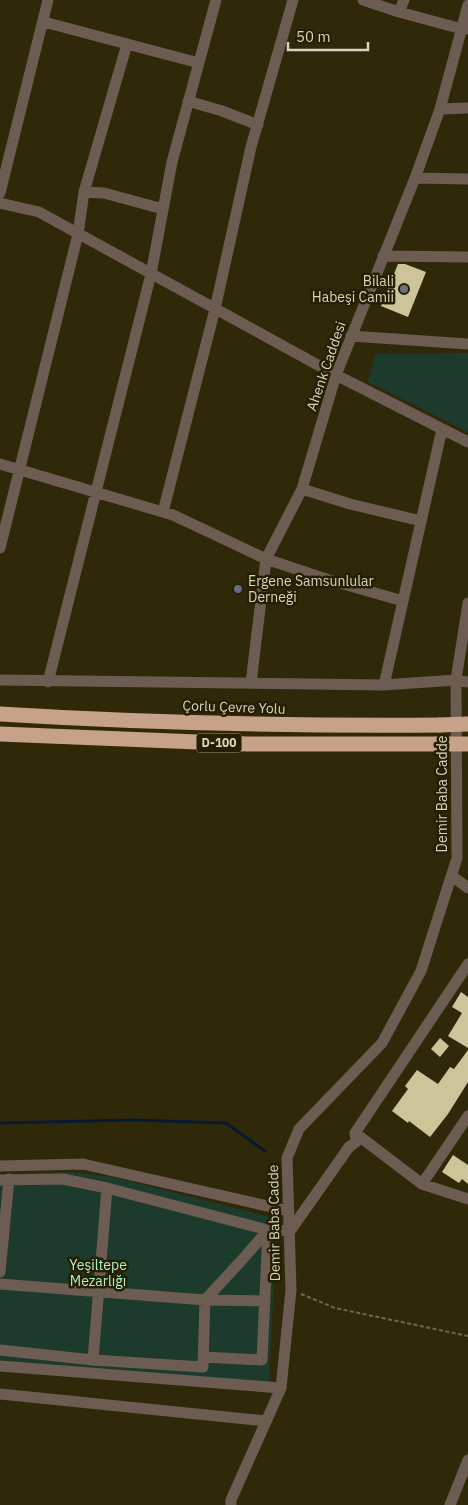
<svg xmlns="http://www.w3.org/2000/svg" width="468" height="1505" font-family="'IBM Plex Sans',sans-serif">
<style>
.green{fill:#1d3b2d}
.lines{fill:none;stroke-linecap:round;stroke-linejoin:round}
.stream{stroke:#071a34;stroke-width:3}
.building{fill:#cdc49a}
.path{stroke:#6e694e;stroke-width:2;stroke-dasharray:4 2.5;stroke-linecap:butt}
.minor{stroke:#6c5c52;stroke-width:11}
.highway{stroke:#c8a189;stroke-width:15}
.highway-bridge{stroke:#c8a189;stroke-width:15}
.worship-dot{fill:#6b7280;stroke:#261f01;stroke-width:2}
.service-dot{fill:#5c6f8a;stroke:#261f01;stroke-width:2}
.labels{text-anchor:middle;stroke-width:5;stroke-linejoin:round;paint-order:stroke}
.shield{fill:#261f01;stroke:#a39e89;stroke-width:1}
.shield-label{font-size:12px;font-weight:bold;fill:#d8d4c3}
.poi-label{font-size:14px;fill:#d8d4c3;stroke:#261f01;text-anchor:end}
.street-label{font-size:14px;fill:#d8d4c3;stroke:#261f01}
.park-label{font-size:14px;fill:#aaf2ce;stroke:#261f01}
</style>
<rect width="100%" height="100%" fill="#302909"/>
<path class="green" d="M468,353V432L368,382L375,354Z
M72,1172L113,1177L277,1219L269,1381L176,1377L0,1360V1174Z"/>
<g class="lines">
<path class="stream" d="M0,1123L133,1120L226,1123L265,1151"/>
</g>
<path class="building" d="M398,264H405L426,272L408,317L381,306Z
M461,992L468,997V1048L448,1036L462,1013L452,1007Z
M440,1038L449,1046L440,1057L431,1049Z
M468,1050V1082L448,1114L430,1137L409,1121L408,1123L392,1111L408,1089L405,1086L417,1070L438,1084L450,1067L454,1069Z
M453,1155L468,1165V1184L462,1179L459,1183L442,1172Z"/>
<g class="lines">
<path class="path" d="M301,1294L335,1308L468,1336"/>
<path class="minor" d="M363,0L399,12L462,29H468
M399,12L404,0
M44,22L199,63
M188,101L222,111L258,125
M440,109L468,108
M415,178L468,179
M84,192L104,193L163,209
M0,193L48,0
M0,203L39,212L336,375L468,442
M383,256L468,257
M351,336L468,344
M0,464L173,515L266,559L326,579L403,601
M302,489L350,504L421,521
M163,512L215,309L251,147L293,0
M0,548L78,234L84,192L127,44
M0,680L384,685L456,680L468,682
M48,682L151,274L172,162L216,0
M251,683L266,559L302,489L336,375L415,178L440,109L468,5
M384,685L442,429
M452,876L468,888
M355,1133L422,1184L468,1199
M0,1166L83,1164L289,1211
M0,1180L63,1179L107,1188L268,1230L290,1231L349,1147L356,1142L355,1133L468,964
M422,1184L468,1116
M0,1272L9,1179
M0,1284L205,1300L265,1301
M0,1350L93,1360L203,1367L205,1300L241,1261L268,1230
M203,1357L262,1360L268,1230
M93,1360L107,1188
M0,1366L281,1388
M0,1394L266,1421
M231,1505V1500L281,1388L291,1290L287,1158L299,1129L382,1043L421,971L457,858L456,680L468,603
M450,1505L468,1460"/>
<path class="highway" d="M0,714C146,723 293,726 439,725
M0,734L247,744H439"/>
<path class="highway-bridge" d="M439,725L468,724
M439,744H468"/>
</g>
<circle class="worship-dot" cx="404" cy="289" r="5"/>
<circle class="service-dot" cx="238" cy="589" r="5"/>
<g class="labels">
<rect class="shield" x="196.5" y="733.5" width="45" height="19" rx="4"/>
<g class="shield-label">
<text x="219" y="747">D-100</text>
</g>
<g class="poi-label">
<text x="394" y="286">Bilali<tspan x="394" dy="16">Habeşi Camii</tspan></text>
<text x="248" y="586" text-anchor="start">Ergene Samsunlular<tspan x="248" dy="16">Derneği</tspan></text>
</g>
<g class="street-label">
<text transform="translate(326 366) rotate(-71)" y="5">Ahenk Caddesi</text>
<text transform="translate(234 707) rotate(2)" y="5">Çorlu Çevre Yolu</text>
<text transform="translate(442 794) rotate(-90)" y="5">Demir Baba Cadde</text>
<text transform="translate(274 1223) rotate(-91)" y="5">Demir Baba Cadde</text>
</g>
<g class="park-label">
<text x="98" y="1270">Yeşiltepe<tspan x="98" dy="16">Mezarlığı</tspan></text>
</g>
</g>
<path d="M288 42v8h80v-8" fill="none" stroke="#d8d4c3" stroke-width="2.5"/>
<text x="296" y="42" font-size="15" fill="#d8d4c3" stroke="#261f01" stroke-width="4" paint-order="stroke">50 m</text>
</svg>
